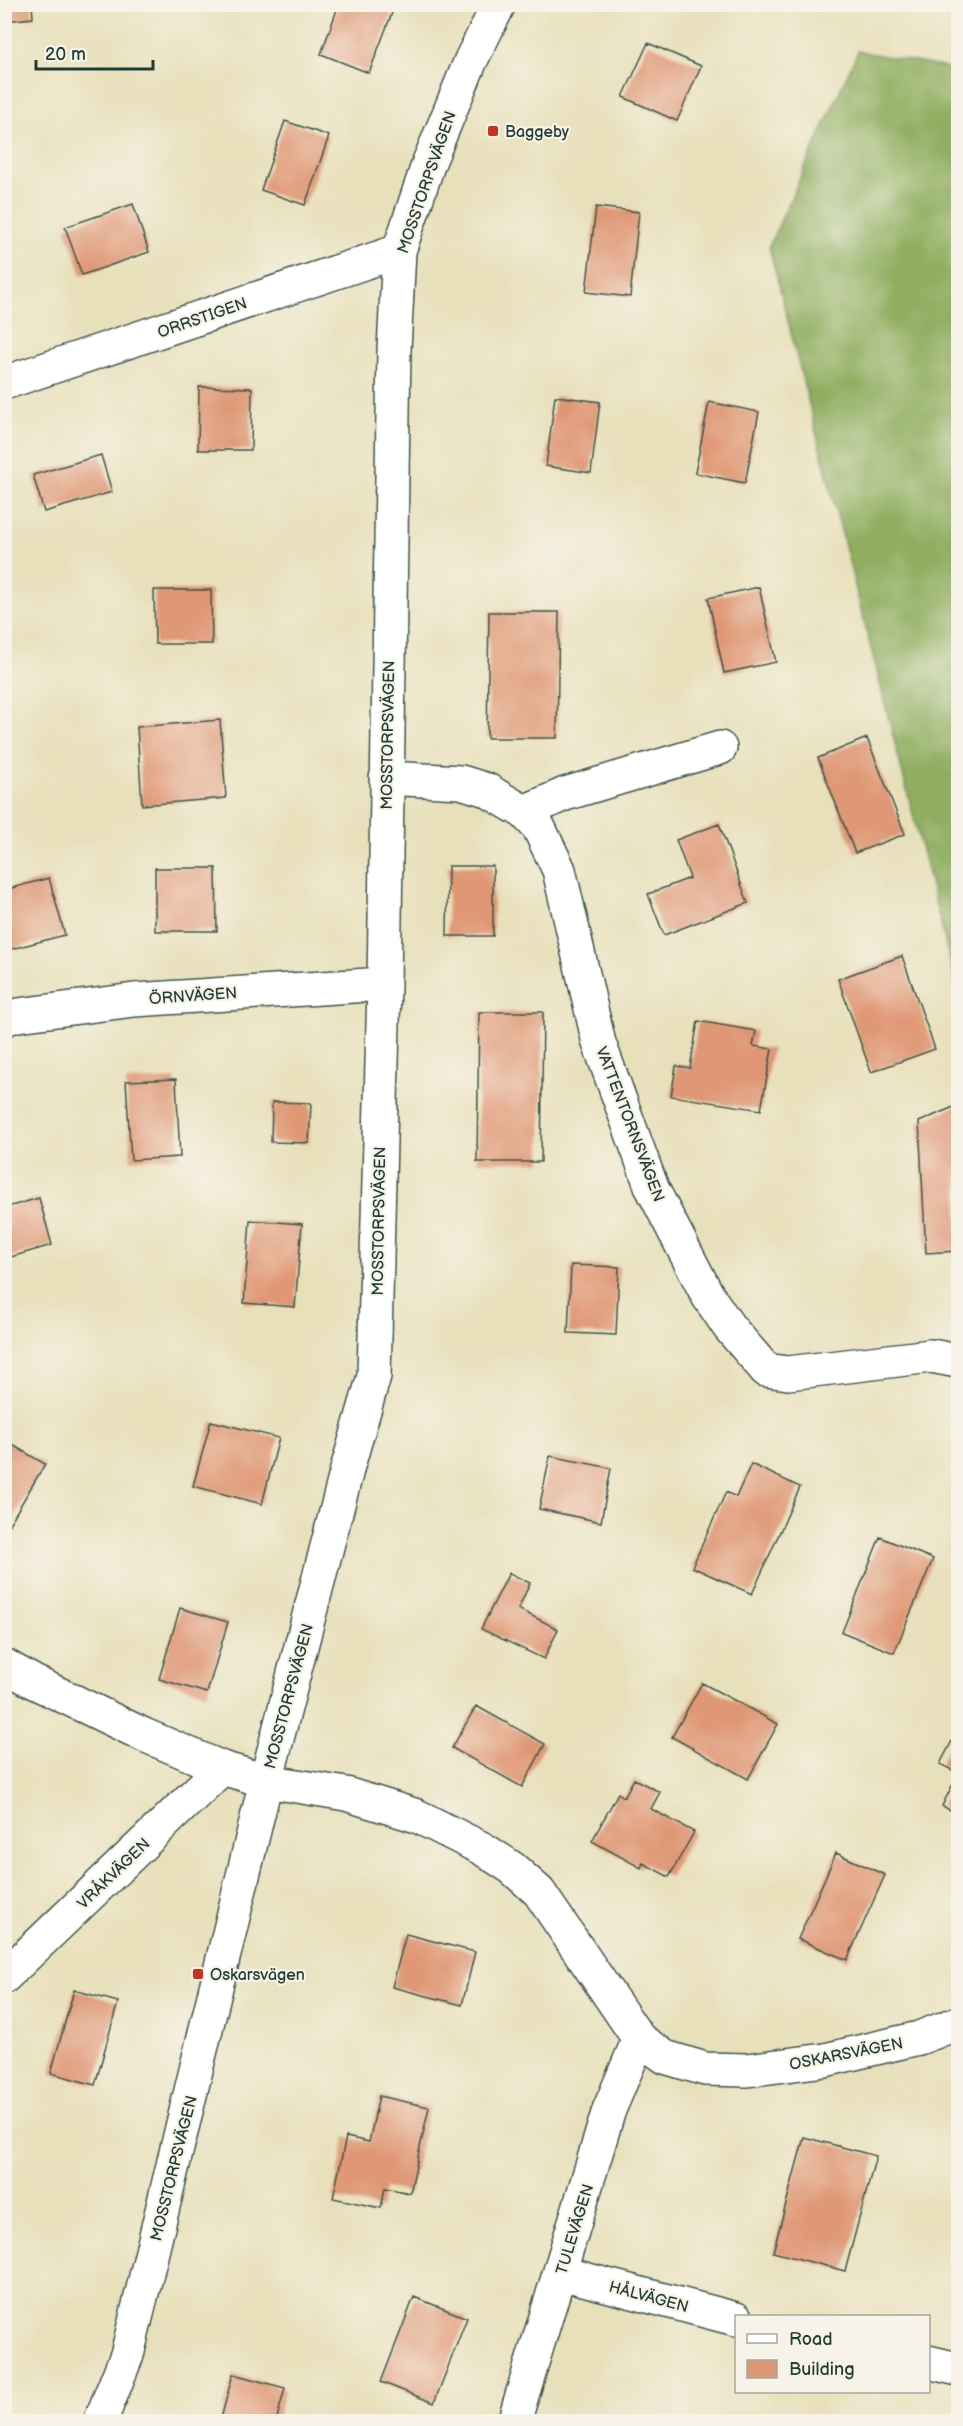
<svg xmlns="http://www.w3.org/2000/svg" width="963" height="2426" font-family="'Balsamiq Sans',sans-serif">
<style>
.forest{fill:#90ae61;stroke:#58764a;stroke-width:1.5}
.building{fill:#df9775}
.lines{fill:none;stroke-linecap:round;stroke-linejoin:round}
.street-casing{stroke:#3d5548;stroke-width:36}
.street{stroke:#fff;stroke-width:33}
.poi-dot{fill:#c8321e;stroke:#f7f3e8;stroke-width:2}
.labels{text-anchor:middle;stroke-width:4.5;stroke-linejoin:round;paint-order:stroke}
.poi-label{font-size:16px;fill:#1f3d34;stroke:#f7f3e8;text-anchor:start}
.street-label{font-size:16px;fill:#1f3d34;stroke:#f7f3e8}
</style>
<rect width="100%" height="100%" fill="#f7f3e8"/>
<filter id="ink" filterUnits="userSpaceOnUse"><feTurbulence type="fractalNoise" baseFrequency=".0167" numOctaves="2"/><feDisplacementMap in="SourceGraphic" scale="12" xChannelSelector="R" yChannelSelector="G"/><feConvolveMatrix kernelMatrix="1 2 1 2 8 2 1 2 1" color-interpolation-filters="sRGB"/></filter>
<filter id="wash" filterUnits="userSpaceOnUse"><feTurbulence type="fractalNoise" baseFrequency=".008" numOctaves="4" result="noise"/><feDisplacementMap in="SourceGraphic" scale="24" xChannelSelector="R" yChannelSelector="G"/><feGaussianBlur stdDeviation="1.35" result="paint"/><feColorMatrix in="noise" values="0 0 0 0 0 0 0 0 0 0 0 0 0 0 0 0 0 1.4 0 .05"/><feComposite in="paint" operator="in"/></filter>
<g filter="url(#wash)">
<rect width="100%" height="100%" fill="#e8e0bb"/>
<path class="forest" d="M858,51L958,70V992L769,246Z"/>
<g id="blocks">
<path class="building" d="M4,4H32L33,18L4,21Z
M339,4L395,5L369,73L321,54Z
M648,43L701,66L677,121L623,97Z
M285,121L329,136L305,205L261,190Z
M133,204L149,252L82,275L65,227Z
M596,207L639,212L630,297L586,292Z
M199,387L252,388L251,450H198Z
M555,396L600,402L591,473L546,466Z
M709,402L759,412L745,483L695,473Z
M101,455L112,492L44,512L33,475Z
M759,587L776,662L724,673L708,598Z
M154,590H211L212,644H155Z
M489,612H559L557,738H487Z
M220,720L226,798L142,805L137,727Z
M867,738L905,834L855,853L818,758Z
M719,824L748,903L664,935L648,894L690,878L676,840Z
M448,866H493V936H447Z
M155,868H216L217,931H155Z
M49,878L65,935L4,951V890Z
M902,956L935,1049L871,1072L838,979Z
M479,1012H543L541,1162H477Z
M698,1021L756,1031L753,1046L772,1049L761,1110L671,1096L676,1066L690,1068Z
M176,1079L180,1157L131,1160L126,1081Z
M272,1102L311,1103L309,1143L271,1142Z
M958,1105V1251L926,1253L919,1122Z
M39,1198L52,1245L4,1259V1208Z
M250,1220L302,1224L295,1307L244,1303Z
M571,1265L619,1267L616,1335L568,1333Z
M211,1421L279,1438L262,1504L193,1486Z
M4,1440L45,1464L4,1533Z
M550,1456L611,1468L601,1522L539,1509Z
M751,1464L800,1487L752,1594L692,1567L726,1492L736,1497Z
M880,1537L933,1559L894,1653L842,1632Z
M509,1573L530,1583L518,1609L558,1629L544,1659L481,1629Z
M180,1608L228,1622L207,1693L159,1679Z
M702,1683L778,1724L748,1779L672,1737Z
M476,1706L545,1744L522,1787L452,1748Z
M952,1741L958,1744V1773L940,1764Z
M958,1774V1814L942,1806Z
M634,1779L660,1792L651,1809L694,1832L669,1877L643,1863L641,1868L592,1841L618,1793L624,1797Z
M836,1853L885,1875L847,1960L798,1939Z
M406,1934L475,1952L462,2005L392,1987Z
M74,1990L118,2002L95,2085L51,2073Z
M379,2096L429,2107L410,2193L385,2188L381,2208L333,2198L346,2137L369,2142Z
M804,2137L876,2156L845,2271L773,2252Z
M414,2297L467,2318L434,2403L381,2382Z
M233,2374L285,2388L276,2422H220Z"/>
</g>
</g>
<g filter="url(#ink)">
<use href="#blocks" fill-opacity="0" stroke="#3d5548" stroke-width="1.5"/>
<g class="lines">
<defs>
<path id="street" d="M4,383L399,251
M386,778L461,782L487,790L524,812L539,828L559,870L599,1043L652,1188L708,1296L729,1327L766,1370L788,1373L931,1356L958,1361
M524,812L565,794L720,748
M4,1019L18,1015L134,1000L384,984
M4,1665L34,1682L144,1735L222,1768L266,1781L346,1794L417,1816L483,1849L512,1868L539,1892L639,2039L665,2057L705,2069L747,2070L825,2060L919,2038L958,2023
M4,1977L222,1768
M561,2273L736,2319
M928,2362L958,2369
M100,2422L127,2355L266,1781L348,1466L374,1376L384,984L394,350L399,251L429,162L471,60L499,4
M514,2422L609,2110L639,2039"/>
</defs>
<use href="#street" class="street-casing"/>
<use href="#street" class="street"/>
</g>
</g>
<g class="poi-dot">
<rect x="487" y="125" width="12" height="12" rx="3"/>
<rect x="192" y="1968" width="12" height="12" rx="3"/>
</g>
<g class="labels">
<g class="poi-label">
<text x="505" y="137">Baggeby</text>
<text x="210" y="1980">Oskarsvägen</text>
</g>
<g class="street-label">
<text transform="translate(426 182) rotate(-71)" y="6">MOSSTORPSVÄGEN</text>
<text transform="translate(202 317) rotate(-19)" y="6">ORRSTIGEN</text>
<text transform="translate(387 735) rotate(-89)" y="6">MOSSTORPSVÄGEN</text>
<text transform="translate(193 995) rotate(-4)" y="6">ÖRNVÄGEN</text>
<text transform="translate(631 1124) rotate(69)" y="6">VATTENTORNSVÄGEN</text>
<text transform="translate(378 1221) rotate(-89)" y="6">MOSSTORPSVÄGEN</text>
<text transform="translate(288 1696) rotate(-75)" y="6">MOSSTORPSVÄGEN</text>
<text transform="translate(113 1873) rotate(-44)" y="6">VRÅKVÄGEN</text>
<text transform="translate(846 2053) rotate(-11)" y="6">OSKARSVÄGEN</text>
<text transform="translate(173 2168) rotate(-76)" y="6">MOSSTORPSVÄGEN</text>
<text transform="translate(574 2229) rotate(-73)" y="6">TULEVÄGEN</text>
<text transform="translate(649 2296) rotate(15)" y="6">HÅLVÄGEN</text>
</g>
</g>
<rect width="963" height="2426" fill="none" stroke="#f7f3e8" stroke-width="24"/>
<rect x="735" y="2315" width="195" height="78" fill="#f7f3e8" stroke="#a1aaa0" stroke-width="1.5"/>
<rect x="747" y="2334" width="30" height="9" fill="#ffffff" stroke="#a1aaa0" stroke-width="1.5"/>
<text x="789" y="2345" font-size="18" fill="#1f3d34">Road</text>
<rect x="747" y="2360" width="30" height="18" fill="#df9775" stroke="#a1aaa0" stroke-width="1.5"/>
<text x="789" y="2375" font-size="18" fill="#1f3d34">Building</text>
<path d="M36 60v9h117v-9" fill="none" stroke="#1f3d34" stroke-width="3"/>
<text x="45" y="60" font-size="18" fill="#1f3d34" stroke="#f7f3e8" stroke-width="4.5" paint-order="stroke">20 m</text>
</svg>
